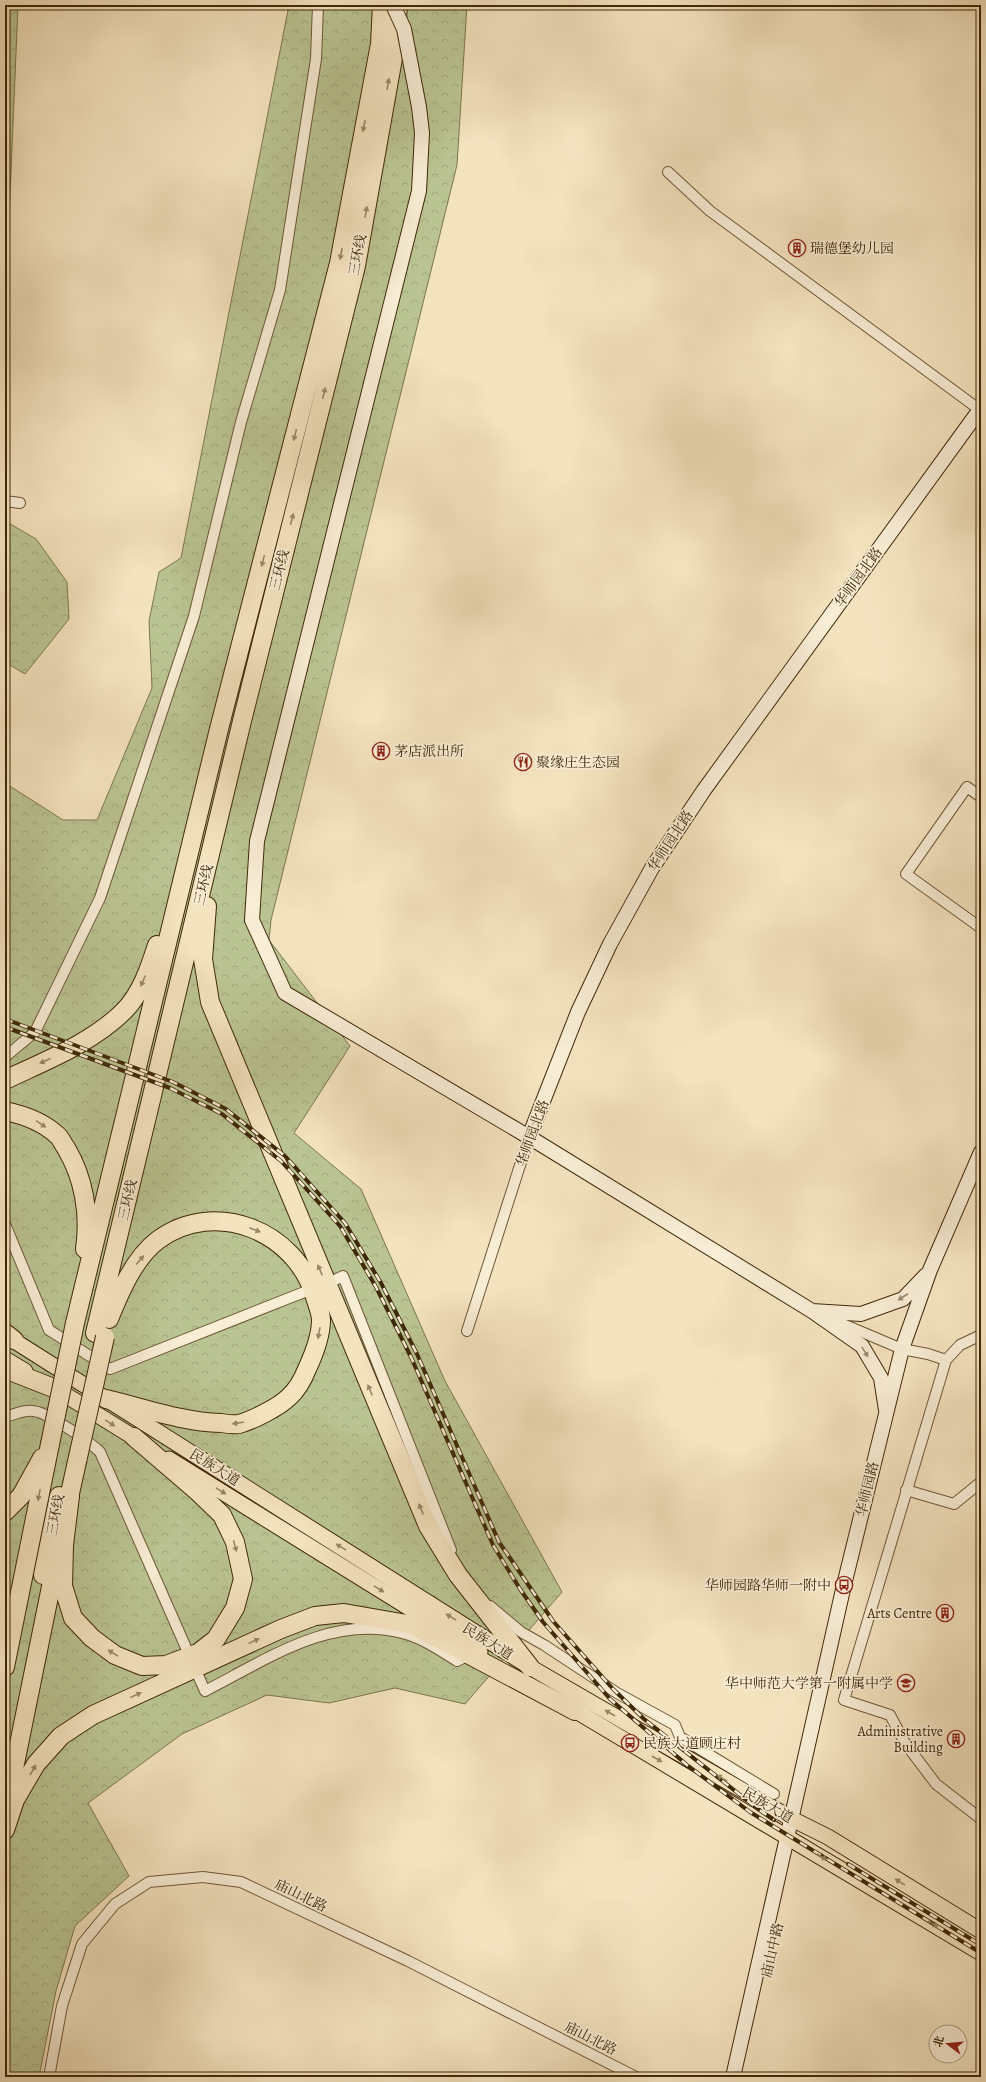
<svg xmlns="http://www.w3.org/2000/svg" width="986" height="2082" font-family="Alegreya,'Noto Serif SC',serif">
<style>
.forest{fill:url(#forest-crowns);stroke:#7d764c}
.lines{fill:none;stroke-linecap:round;stroke-linejoin:round}
.street-casing{stroke:#6d5735;stroke-width:12}
.secondary-casing{stroke:#402807;stroke-width:16}
.primary-casing{stroke:#402807;stroke-width:17}
.highway-casing{stroke:#402807;stroke-width:20}
.street{stroke:#f8edd5;stroke-width:10}
.secondary{stroke:#f8edd5;stroke-width:14}
.primary{stroke:#f4e3bf;stroke-width:15}
.highway{stroke:#f4e3bf;stroke-width:18}
.rail-casing{stroke:#402807;stroke-width:4}
.rail{stroke:#f8edd5;stroke-width:2.5;stroke-dasharray:8;stroke-linecap:butt}
.secondary-bridge-casing{stroke:#402807;stroke-width:16;stroke-linecap:butt}
.highway-bridge-casing{stroke:#402807;stroke-width:20;stroke-linecap:butt}
.secondary-bridge{stroke:#f8edd5;stroke-width:14}
.highway-bridge{stroke:#f4e3bf;stroke-width:18}
.oneway{fill:#9a8663}
.oneway2{fill:#9c8a6e}
.labels{text-anchor:middle;stroke-width:3.5;stroke-linejoin:round;paint-order:stroke}
.poi-label{font-size:14px;fill:#402807;stroke:#f8edd5;text-anchor:start}
.street-label{font-size:14px;fill:#402807;stroke:#f8edd5}
</style>
<defs>
<pattern id="forest-crowns" width="20" height="18" patternUnits="userSpaceOnUse"><rect width="20" height="18" fill="#bac492"/><path d="M2 6a3 3 0 1 1 6 0M12 15a3 3 0 1 1 6 0" fill="none" stroke="#a1a87c"/></pattern>
</defs>
<rect width="100%" height="100%" fill="#f4e3bf"/>
<filter id="stains"><feTurbulence type="fractalNoise" baseFrequency=".005" numOctaves="4"/><feColorMatrix values="0 0 0 0 .2 0 0 0 0 .09 0 0 0 0 .02 0 0 0 .5 -.17"/></filter>
<radialGradient id="worn" r=".72"><stop offset=".6" stop-color="#630" stop-opacity="0"/><stop offset="1" stop-color="#630" stop-opacity=".3"/></radialGradient>
<path class="forest" d="M5,5H18L5,315Z
M289,5H467L457,165L271,920L269,940L350,1046L294,1133L361,1189L445,1381L562,1592L465,1704L395,1688L329,1703L267,1695L182,1734L88,1803L129,1876L75,1926L56,1991L39,2077H5V783L63,820H97L152,688L149,621L159,572L181,558Z
M5,521L36,539L67,582L69,619L25,674L5,662Z"/>
<g class="lines">
<defs>
<path id="street" d="M668,172L710,211L980,410
M5,501L20,503
M981,797L967,787L906,874L981,928
M5,1057L35,1032L100,898L194,616L241,422L280,290L316,59L318,5
M5,1224L49,1330L110,1369L307,1291
M333,1281L343,1276L451,1550
M831,1319L902,1349L928,1354L946,1360
M467,1331L529,1137
M981,1335L960,1345L946,1360L844,1700L890,1715L905,1743L936,1784L981,1819
M5,1417C15,1414 28,1408 38,1412C52,1416 90,1442 100,1452L187,1650
M906,1490L954,1504L981,1482
M490,1606L521,1632L544,1645L617,1693L675,1725L680,1737L774,1794
M197,1673L205,1691C266,1660 331,1614 402,1633C422,1638 440,1650 457,1661L469,1655
M49,2077L62,2006L82,1944L115,1904L149,1882L203,1877L241,1882L408,1961L636,2077"/>
<path id="secondary" d="M419,107L422,133L419,191L257,841L252,920L285,993L529,1137L812,1311L862,1346L881,1378L886,1410
M529,1137L578,1012L610,944L652,868L704,790L981,408
M812,1311L861,1314L903,1299L926,1275
M733,2077L844,1585L902,1349L930,1270L981,1152"/>
<path id="primary" d="M5,1335L530,1667L792,1819L828,1837L981,1931
M5,1359L25,1371
M51,1386L143,1443
M169,1459L480,1652
M566,1705L981,1953"/>
<path id="highway" d="M207,906L203,959L210,1002L428,1526L458,1575L530,1667
M5,1080C45,1061 92,1043 124,1011C141,994 150,967 157,945
M5,1111C24,1115 42,1121 57,1135C61,1138 63,1144 66,1148C84,1178 90,1214 85,1249
M75,1323L219,729L339,263L380,44L382,5
M5,1333L14,1340
M95,1333L242,721L356,266L395,47L398,5
M5,1369L56,1389
M106,1399C144,1408 182,1422 221,1423C227,1424 233,1425 239,1424C253,1420 279,1407 289,1397C298,1389 303,1379 307,1369C314,1354 321,1337 321,1320C321,1313 317,1304 315,1297C296,1231 215,1198 158,1240C134,1258 120,1292 109,1319
M70,1496L64,1545L63,1586L73,1618L92,1638L115,1655L142,1666L166,1665L198,1653L216,1639L235,1608L243,1579L235,1542L222,1515L198,1492L134,1437
M67,1507L78,1457
M5,1512L21,1496L42,1458
M43,1575L59,1496
M5,1667L50,1444
M7,1803L56,1562
M5,1830L15,1800L36,1764L61,1736L93,1715L281,1629L315,1616L344,1613L413,1625L575,1711"/>
</defs>
<use href="#street" class="street-casing"/>
<use href="#secondary" class="secondary-casing"/>
<use href="#primary" class="primary-casing"/>
<use href="#highway" class="highway-casing"/>
<use href="#street" class="street"/>
<use href="#secondary" class="secondary"/>
<use href="#primary" class="primary"/>
<use href="#highway" class="highway"/>
<defs>
<path id="rail" d="M5,1019L173,1082L226,1109L285,1156L345,1223L381,1283L417,1354L499,1542L553,1621L613,1689L644,1719L758,1809L774,1820
M5,1027L170,1088L222,1114L281,1161L340,1226L376,1287L411,1357L493,1545L520,1589L543,1622L610,1699L687,1765L750,1812L981,1953
M848,1864L981,1945"/>
</defs>
<use href="#rail" class="rail-casing"/>
<use href="#rail" class="rail"/>
<defs>
<path id="secondary-bridge" d="M393,5L404,29L419,107"/>
<path id="highway-bridge" d="M50,1444L75,1323
M78,1457L105,1337"/>
</defs>
<use href="#secondary-bridge" class="secondary-bridge-casing"/>
<use href="#highway-bridge" class="highway-bridge-casing"/>
<use href="#secondary-bridge" class="secondary-bridge"/>
<use href="#highway-bridge" class="highway-bridge"/>
</g>
<defs><path id="oneway-solid" d="M-6-.8H1V-3.2L6.5 0L1 3.2V.8H-6Z"/></defs>
<g class="oneway">
<use href="#oneway-solid" transform="translate(388 84) rotate(-80)"/>
<use href="#oneway-solid" transform="translate(364 126) rotate(101)"/>
<use href="#oneway-solid" transform="translate(366 212) rotate(-80)"/>
<use href="#oneway-solid" transform="translate(341 254) rotate(101)"/>
<use href="#oneway-solid" transform="translate(324 393) rotate(-76)"/>
<use href="#oneway-solid" transform="translate(295 435) rotate(104)"/>
<use href="#oneway-solid" transform="translate(292 519) rotate(-76)"/>
<use href="#oneway-solid" transform="translate(263 561) rotate(104)"/>
<use href="#oneway-solid" transform="translate(143 981) rotate(114)"/>
<use href="#oneway-solid" transform="translate(45 1061) rotate(155)"/>
<use href="#oneway-solid" transform="translate(41 1124) rotate(34)"/>
<use href="#oneway-solid" transform="translate(270 1150) rotate(-113)"/>
<use href="#oneway-solid" transform="translate(255 1230) rotate(21)"/>
<use href="#oneway-solid" transform="translate(140 1260) rotate(-50)"/>
<use href="#oneway-solid" transform="translate(320 1270) rotate(-113)"/>
<use href="#oneway-solid" transform="translate(319 1333) rotate(100)"/>
<use href="#oneway-solid" transform="translate(370 1390) rotate(-113)"/>
<use href="#oneway-solid" transform="translate(110 1423) rotate(32)"/>
<use href="#oneway-solid" transform="translate(238 1423) rotate(171)"/>
<use href="#oneway-solid" transform="translate(221 1491) rotate(32)"/>
<use href="#oneway-solid" transform="translate(39 1495) rotate(101)"/>
<use href="#oneway-solid" transform="translate(421 1509) rotate(-113)"/>
<use href="#oneway-solid" transform="translate(235 1546) rotate(75)"/>
<use href="#oneway-solid" transform="translate(341 1547) rotate(-148)"/>
<use href="#oneway-solid" transform="translate(379 1589) rotate(32)"/>
<use href="#oneway-solid" transform="translate(451 1617) rotate(-148)"/>
<use href="#oneway-solid" transform="translate(254 1641) rotate(-24)"/>
<use href="#oneway-solid" transform="translate(113 1653) rotate(-148)"/>
<use href="#oneway-solid" transform="translate(136 1695) rotate(-24)"/>
<use href="#oneway-solid" transform="translate(610 1713) rotate(-150)"/>
<use href="#oneway-solid" transform="translate(657 1759) rotate(30)"/>
<use href="#oneway-solid" transform="translate(33 1770) rotate(-60)"/>
<use href="#oneway-solid" transform="translate(722 1778) rotate(-150)"/>
<use href="#oneway-solid" transform="translate(822 1857) rotate(31)"/>
<use href="#oneway-solid" transform="translate(900 1882) rotate(-148)"/>
<use href="#oneway-solid" transform="translate(933 1924) rotate(31)"/>
</g>
<g class="oneway2">
<use href="#oneway-solid" transform="translate(903 1297) rotate(147)"/>
<use href="#oneway-solid" transform="translate(865 1352) rotate(58)"/>
</g>
<defs>
<symbol id="building-ring" viewBox="-11 -11 22 22"><circle r="9.5" fill="#f8edd5" stroke="#8f2418" stroke-width="1.5"/><path d="M-4-6H4V6H1V3H-1V6H-4ZM-2.5-4.3h1.7v1.8h-1.7ZM.8-4.3h1.7v1.8H.8ZM-2.5-1h1.7V.8h-1.7ZM.8-1h1.7V.8H.8Z" fill="#8f2418"/></symbol>
<symbol id="restaurant-ring" viewBox="-11 -11 22 22"><circle r="9.5" fill="#f8edd5" stroke="#8f2418" stroke-width="1.5"/><path d="M-5-6h1v4h1v-4h1v4h1v-4h1v5L-1.5 .5V6h-2V.5L-5-1ZM5-6V6H3V1.5H1.5Q1.5-4 5-6Z" fill="#8f2418"/></symbol>
<symbol id="bus-ring" viewBox="-11 -11 22 22"><circle r="9.5" fill="#f8edd5" stroke="#8f2418" stroke-width="1.5"/><path d="M-5-6H5V4H4V6H2V4H-2V6H-4V4H-5ZM-3.5-4V0h7V-4ZM-3.5 1.2v1.5H-2V1.2ZM2 1.2v1.5H3.5V1.2Z" fill="#8f2418"/></symbol>
<symbol id="school-ring" viewBox="-11 -11 22 22"><circle r="9.5" fill="#f8edd5" stroke="#8f2418" stroke-width="1.5"/><path d="M0-5L7-2L0 1L-7-2ZM-4 1L0 2.5L4 1V4Q0 6-4 4Z" fill="#8f2418"/></symbol>
</defs>
<g fill-rule="evenodd">
<use href="#building-ring" x="787" y="238" width="20" height="20"/>
<use href="#building-ring" x="371" y="741" width="20" height="20"/>
<use href="#restaurant-ring" x="513" y="752" width="20" height="20"/>
<use href="#bus-ring" x="834" y="1575" width="20" height="20"/>
<use href="#building-ring" x="935" y="1603" width="20" height="20"/>
<use href="#school-ring" x="896" y="1673" width="20" height="20"/>
<use href="#building-ring" x="946" y="1729" width="20" height="20"/>
<use href="#bus-ring" x="620" y="1733" width="20" height="20"/>
</g>
<g class="labels">
<g class="poi-label">
<text x="810" y="253">瑞德堡幼儿园</text>
<text x="394" y="756">茅店派出所</text>
<text x="536" y="767">聚缘庄生态园</text>
<text x="831" y="1590" text-anchor="end">华师园路华师一附中</text>
<text x="932" y="1618" text-anchor="end">Arts Centre</text>
<text x="893" y="1688" text-anchor="end">华中师范大学第一附属中学</text>
<text x="943" y="1736" text-anchor="end">Administrative<tspan x="943" dy="16">Building</tspan></text>
<text x="643" y="1748">民族大道顾庄村</text>
</g>
<g class="street-label">
<text transform="translate(357 255) rotate(-79)" y="5">三环线</text>
<text transform="translate(279 570) rotate(-76)" y="5">三环线</text>
<text transform="translate(858 577) rotate(-54)" y="5">华师园北路</text>
<text transform="translate(670 841) rotate(-57)" y="5">华师园北路</text>
<text transform="translate(203 885) rotate(-77)" y="5">三环线</text>
<text transform="translate(532 1133) rotate(-70)" y="5">华师园北路</text>
<text transform="translate(127 1200) rotate(-77)" y="5">三环线</text>
<text transform="translate(215 1467) rotate(32)" y="5">民族大道</text>
<text transform="translate(867 1489) rotate(-77)" y="5">华师园路</text>
<text transform="translate(55 1515) rotate(-79)" y="5">三环线</text>
<text transform="translate(488 1641) rotate(32)" y="5">民族大道</text>
<text transform="translate(768 1805) rotate(30)" y="5">民族大道</text>
<text transform="translate(301 1895) rotate(26)" y="5">庙山北路</text>
<text transform="translate(772 1950) rotate(-77)" y="5">庙山中路</text>
<text transform="translate(591 2038) rotate(27)" y="5">庙山北路</text>
</g>
</g>
<rect width="986" height="2082" fill="none" stroke="#f4e3bf" stroke-width="20"/>
<rect x="6" y="6" width="974" height="2070" fill="none" stroke="#402807" stroke-width="2"/>
<rect x="10" y="10" width="966" height="2062" fill="none" stroke="#402807"/>
<g transform="translate(948 2044) rotate(286)"><circle r="19" fill="#f8edd5" stroke="#ae9e83"/>
<path d="M0-3L7 15L0 10L-7 15Z" fill="#8f2418"/>
<text y="-6" font-size="11" font-weight="bold" text-anchor="middle" fill="#402807">北</text>
</g>
<rect width="100%" height="100%" filter="url(#stains)"/>
<rect width="100%" height="100%" fill="url(#worn)"/>
</svg>
